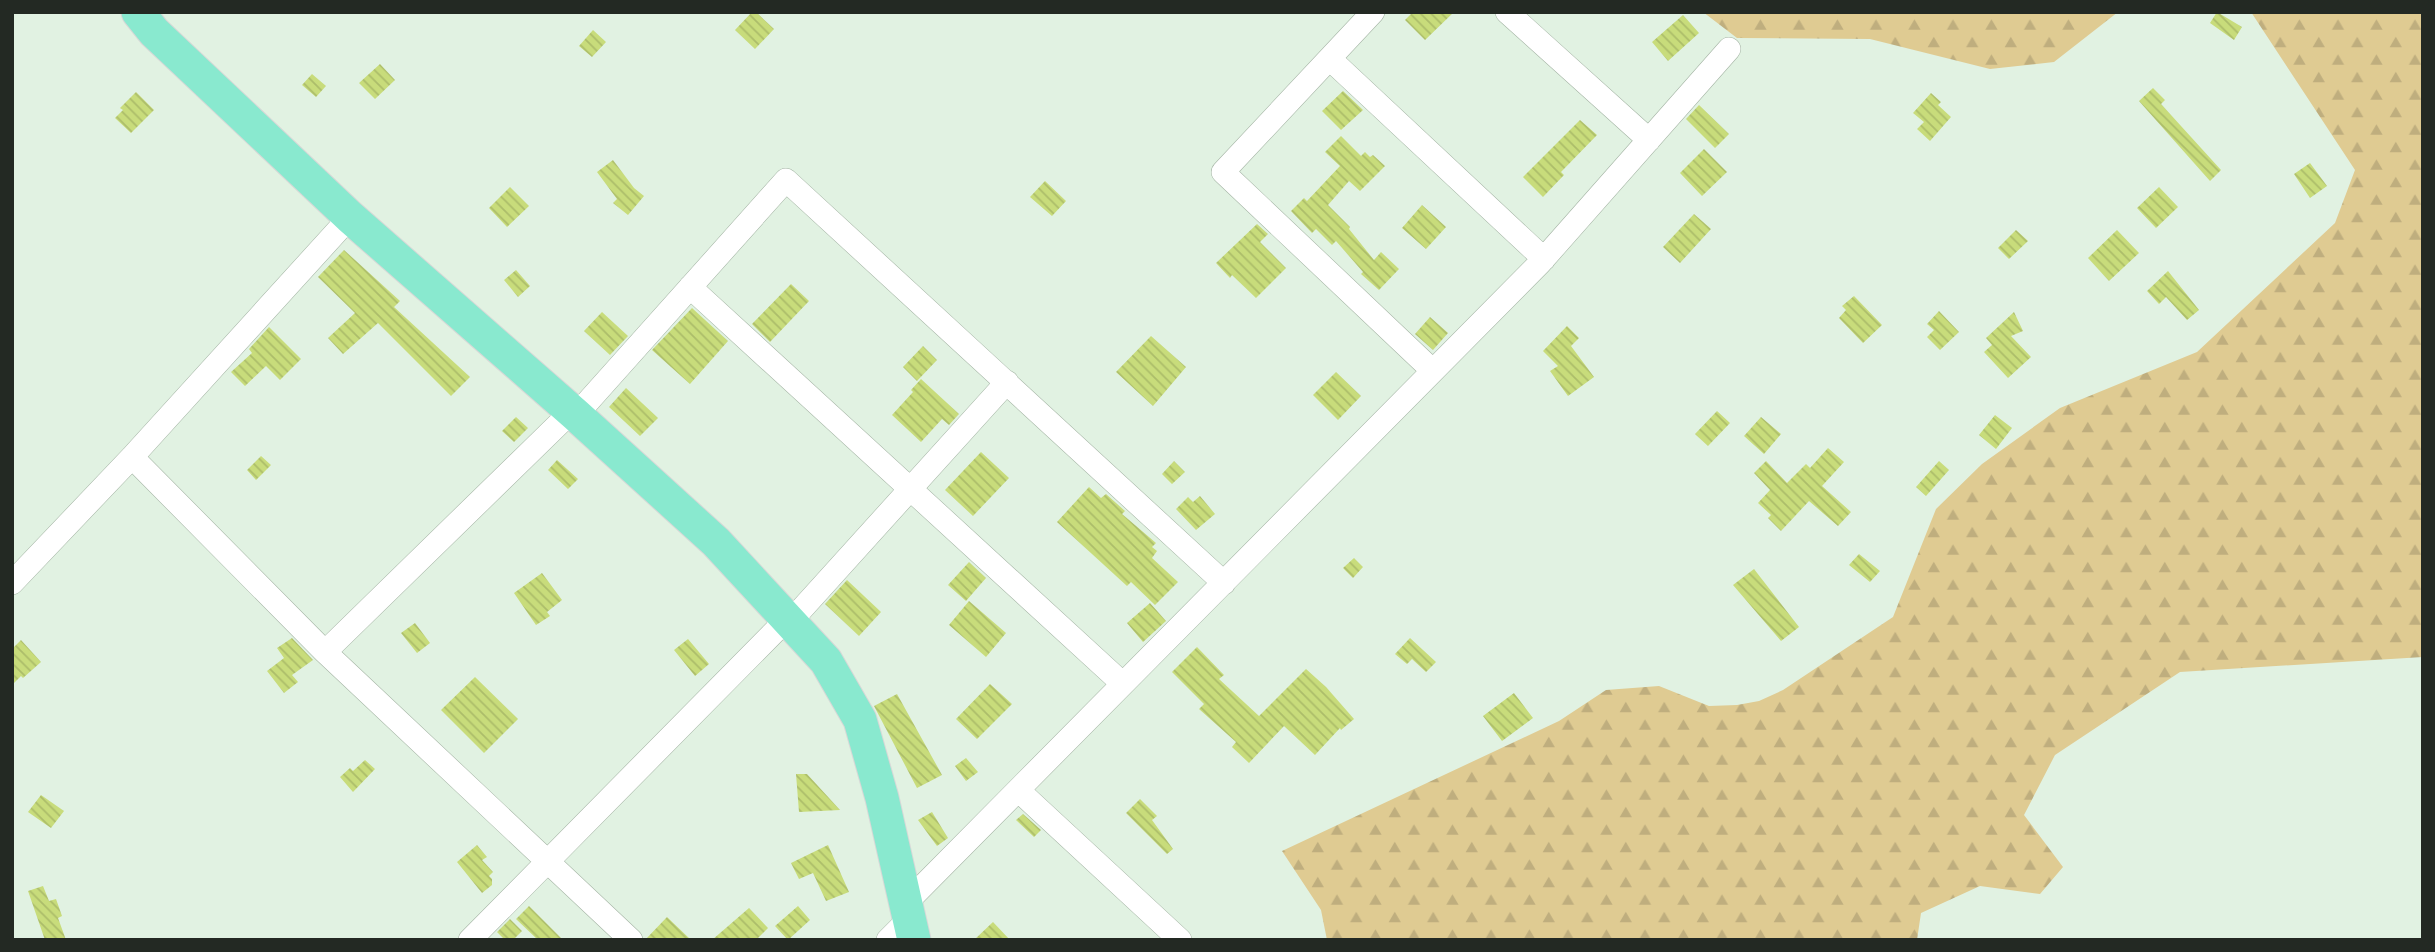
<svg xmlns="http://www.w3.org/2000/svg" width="2435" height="952" font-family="Manrope,sans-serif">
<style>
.forest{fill:url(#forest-firs)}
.building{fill:url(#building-back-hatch)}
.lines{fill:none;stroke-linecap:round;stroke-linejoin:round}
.minor-casing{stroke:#a3b3a3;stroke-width:24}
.highway-casing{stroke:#d7d8d7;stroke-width:35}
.minor{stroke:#fff;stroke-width:23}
.highway{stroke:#89e9cf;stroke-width:33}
</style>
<defs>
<pattern id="forest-firs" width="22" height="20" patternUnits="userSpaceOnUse" patternTransform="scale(1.75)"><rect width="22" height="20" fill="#dfcb92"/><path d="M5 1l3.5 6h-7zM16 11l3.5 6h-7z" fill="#bfae7e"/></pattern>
<pattern id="building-back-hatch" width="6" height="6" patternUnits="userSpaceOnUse" patternTransform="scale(1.75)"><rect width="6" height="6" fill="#c8dc7b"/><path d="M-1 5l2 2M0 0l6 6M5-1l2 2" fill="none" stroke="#acbd6a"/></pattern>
</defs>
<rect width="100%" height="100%" fill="#e1f2e2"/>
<path class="forest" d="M1703,12H2118L2054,62L1990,69L1870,39L1737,38Z
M2251,12H2423V657L2180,672L2055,755L2024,815L2063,867L2040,894L1980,886L1921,913L1917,940H1327L1321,910L1282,851L1559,721L1606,690L1659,686L1709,706L1737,705L1759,701L1783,690L1893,617L1936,509L1982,464L2060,408L2197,352L2335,223L2355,170Z"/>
<path class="building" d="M752,12H756L774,29L755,49L735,30Z
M1413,12H1454L1425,40L1405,20Z
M2217,12L2242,27L2234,40L2210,23Z
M1683,15L1699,33L1668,61L1652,42Z
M593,30L606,42L592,57L579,46Z
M380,64L395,80L375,99L359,83Z
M312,74L326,86L316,97L302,85Z
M2153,88L2165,100L2161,104L2221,170L2210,181L2139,101Z
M1343,91L1363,110L1341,130L1322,111Z
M136,92L154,110L131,133L115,118L123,110L120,108Z
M1931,93L1941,102L1938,105L1951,117L1930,141L1917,129L1924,122L1913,113Z
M1699,105L1729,134L1715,148L1686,119Z
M1580,120L1597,135L1561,172L1564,175L1543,197L1523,177Z
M1341,136L1361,156L1365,152L1370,157L1373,155L1385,166L1360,191L1349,181L1328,205L1350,227L1349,229L1374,260L1381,252L1399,269L1379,290L1361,274L1363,272L1336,241L1332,245L1316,229L1312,233L1291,211L1304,198L1307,201L1340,166L1325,152Z
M1704,149L1727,172L1702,196L1680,173Z
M613,160L634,188L644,196L628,215L613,203L617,199L597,172Z
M2310,163L2327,186L2310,198L2294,174Z
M1045,181L1066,201L1052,216L1030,197Z
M510,187L529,206L507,227L489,208Z
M2159,187L2178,207L2156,228L2137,208Z
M1422,205L1446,227L1426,249L1402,228Z
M1694,214L1711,229L1680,263L1663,247Z
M1257,224L1268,234L1260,242L1286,268L1256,298L1232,275L1230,278L1216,263Z
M2016,230L2028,241L2009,259L1998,248Z
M2117,230L2139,253L2109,281L2088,258Z
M344,250L400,301L394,307L470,377L451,396L378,323L343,354L328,338L355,313L318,277Z
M516,270L530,286L518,297L504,280Z
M2168,271L2199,310L2187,320L2166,297L2159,304L2147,291Z
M791,284L809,301L770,342L752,324Z
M1854,296L1882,325L1863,343L1839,318L1846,310L1842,306Z
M692,308L728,341L690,384L652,350Z
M1939,311L1959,332L1940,350L1927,337L1934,330L1927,324Z
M602,312L628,336L610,355L584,331Z
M2014,312L2023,331L2011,336L2031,357L2008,378L1984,352L1992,345L1986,338Z
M1430,317L1448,333L1433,350L1415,334Z
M1567,326L1579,338L1571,346L1594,377L1568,396L1550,371L1558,366L1543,351Z
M269,327L301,359L280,380L266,366L245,386L231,372L252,353L249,349Z
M1151,336L1186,367L1153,406L1116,372Z
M923,346L937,360L917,381L903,367Z
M1336,372L1361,396L1338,420L1313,395Z
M921,379L959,414L949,425L942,419L921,442L892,415L913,392L911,390Z
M626,388L658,418L640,436L609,407Z
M1717,411L1730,423L1708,446L1695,434Z
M1995,415L2012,428L1996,449L1979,435Z
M516,417L528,428L514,442L502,431Z
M1761,417L1781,434L1764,454L1744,436Z
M1828,448L1844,462L1822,486L1851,512L1838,526L1809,501L1781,531L1768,518L1771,515L1758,503L1770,490L1754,473L1766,461L1787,483L1806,464L1810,468Z
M981,452L1009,478L973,516L945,490Z
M261,456L271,465L256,480L247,470Z
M557,460L578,479L568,489L548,470Z
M1174,461L1185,472L1172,484L1162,474Z
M1939,461L1949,470L1926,496L1916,487Z
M1089,487L1101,498L1106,494L1125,511L1122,514L1156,543L1152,547L1157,551L1152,558L1178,582L1155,605L1131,582L1127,586L1057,522Z
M1200,496L1215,514L1196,530L1176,509L1188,497L1193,502Z
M1859,554L1880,571L1870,582L1849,565Z
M1354,558L1363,567L1353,578L1343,568Z
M969,562L986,578L966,601L948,585Z
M1754,569L1799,627L1781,641L1733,585Z
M542,573L562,600L547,612L550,616L536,625L514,593Z
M847,580L881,612L859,636L825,604Z
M969,601L1006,633L986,657L949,625Z
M1150,603L1166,621L1143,642L1127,623Z
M415,623L430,643L417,653L401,633Z
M292,638L313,660L292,675L298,682L284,693L267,671L284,658L277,648Z
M1410,638L1436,662L1426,672L1412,659L1407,664L1395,654Z
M688,639L709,664L695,676L674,650Z
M21,640L41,662L23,678L21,676L12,685V649Z
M1197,647L1224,675L1219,679L1259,716L1306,669L1326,687L1354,719L1341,730L1340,728L1315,755L1284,726L1249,763L1232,747L1236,742L1199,709L1204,704L1172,672Z
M475,677L518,719L484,753L441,710Z
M990,684L1012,704L977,739L956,719Z
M1514,693L1533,718L1502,741L1483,716Z
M897,694L942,775L917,788L874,706Z
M966,758L978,772L966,781L955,766Z
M365,760L375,769L353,792L340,777L350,768L353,771Z
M796,774H807L840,810L799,812Z
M41,795L64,811L51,828L28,812Z
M1140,799L1157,816L1152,820L1173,849L1167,854L1126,813Z
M932,812L948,838L937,846L918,820Z
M1023,814L1041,830L1034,837L1016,820Z
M477,845L487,857L482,860L493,872L489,876L492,879V885L482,893L457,862Z
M828,845L849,892L826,901L813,873L799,879L791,863Z
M43,886L49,901L56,899L62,916L58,918L66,940H45L28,891Z
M529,906L563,940H538L516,919Z
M798,906L810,920L788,940L775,926Z
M749,908L768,928L756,940H712Z
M667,917L691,940H645Z
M510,919L522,931L513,940H505L497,932Z
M993,922L1010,940H974Z"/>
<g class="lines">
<defs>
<path id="minor" d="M1373,12L1223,172L1433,371
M1507,12L1649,140
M1330,59L1544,259
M690,287L1123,684
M572,411L325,652L631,940
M576,415L786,180L1224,583
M132,457L325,652
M12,583L132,457L350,217
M790,622L1007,382
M1018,790L1180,940
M906,903L1540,263L1729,49
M470,940L787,619
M888,940L909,919"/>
<path id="highway" d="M138,12L154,32L350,217L576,415L716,542L826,661L860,720L882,798L914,940"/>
</defs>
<use href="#minor" class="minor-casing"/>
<use href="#highway" class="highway-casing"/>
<use href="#minor" class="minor"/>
<use href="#highway" class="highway"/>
</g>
<rect width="2435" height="952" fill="none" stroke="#232923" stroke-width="28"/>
</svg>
